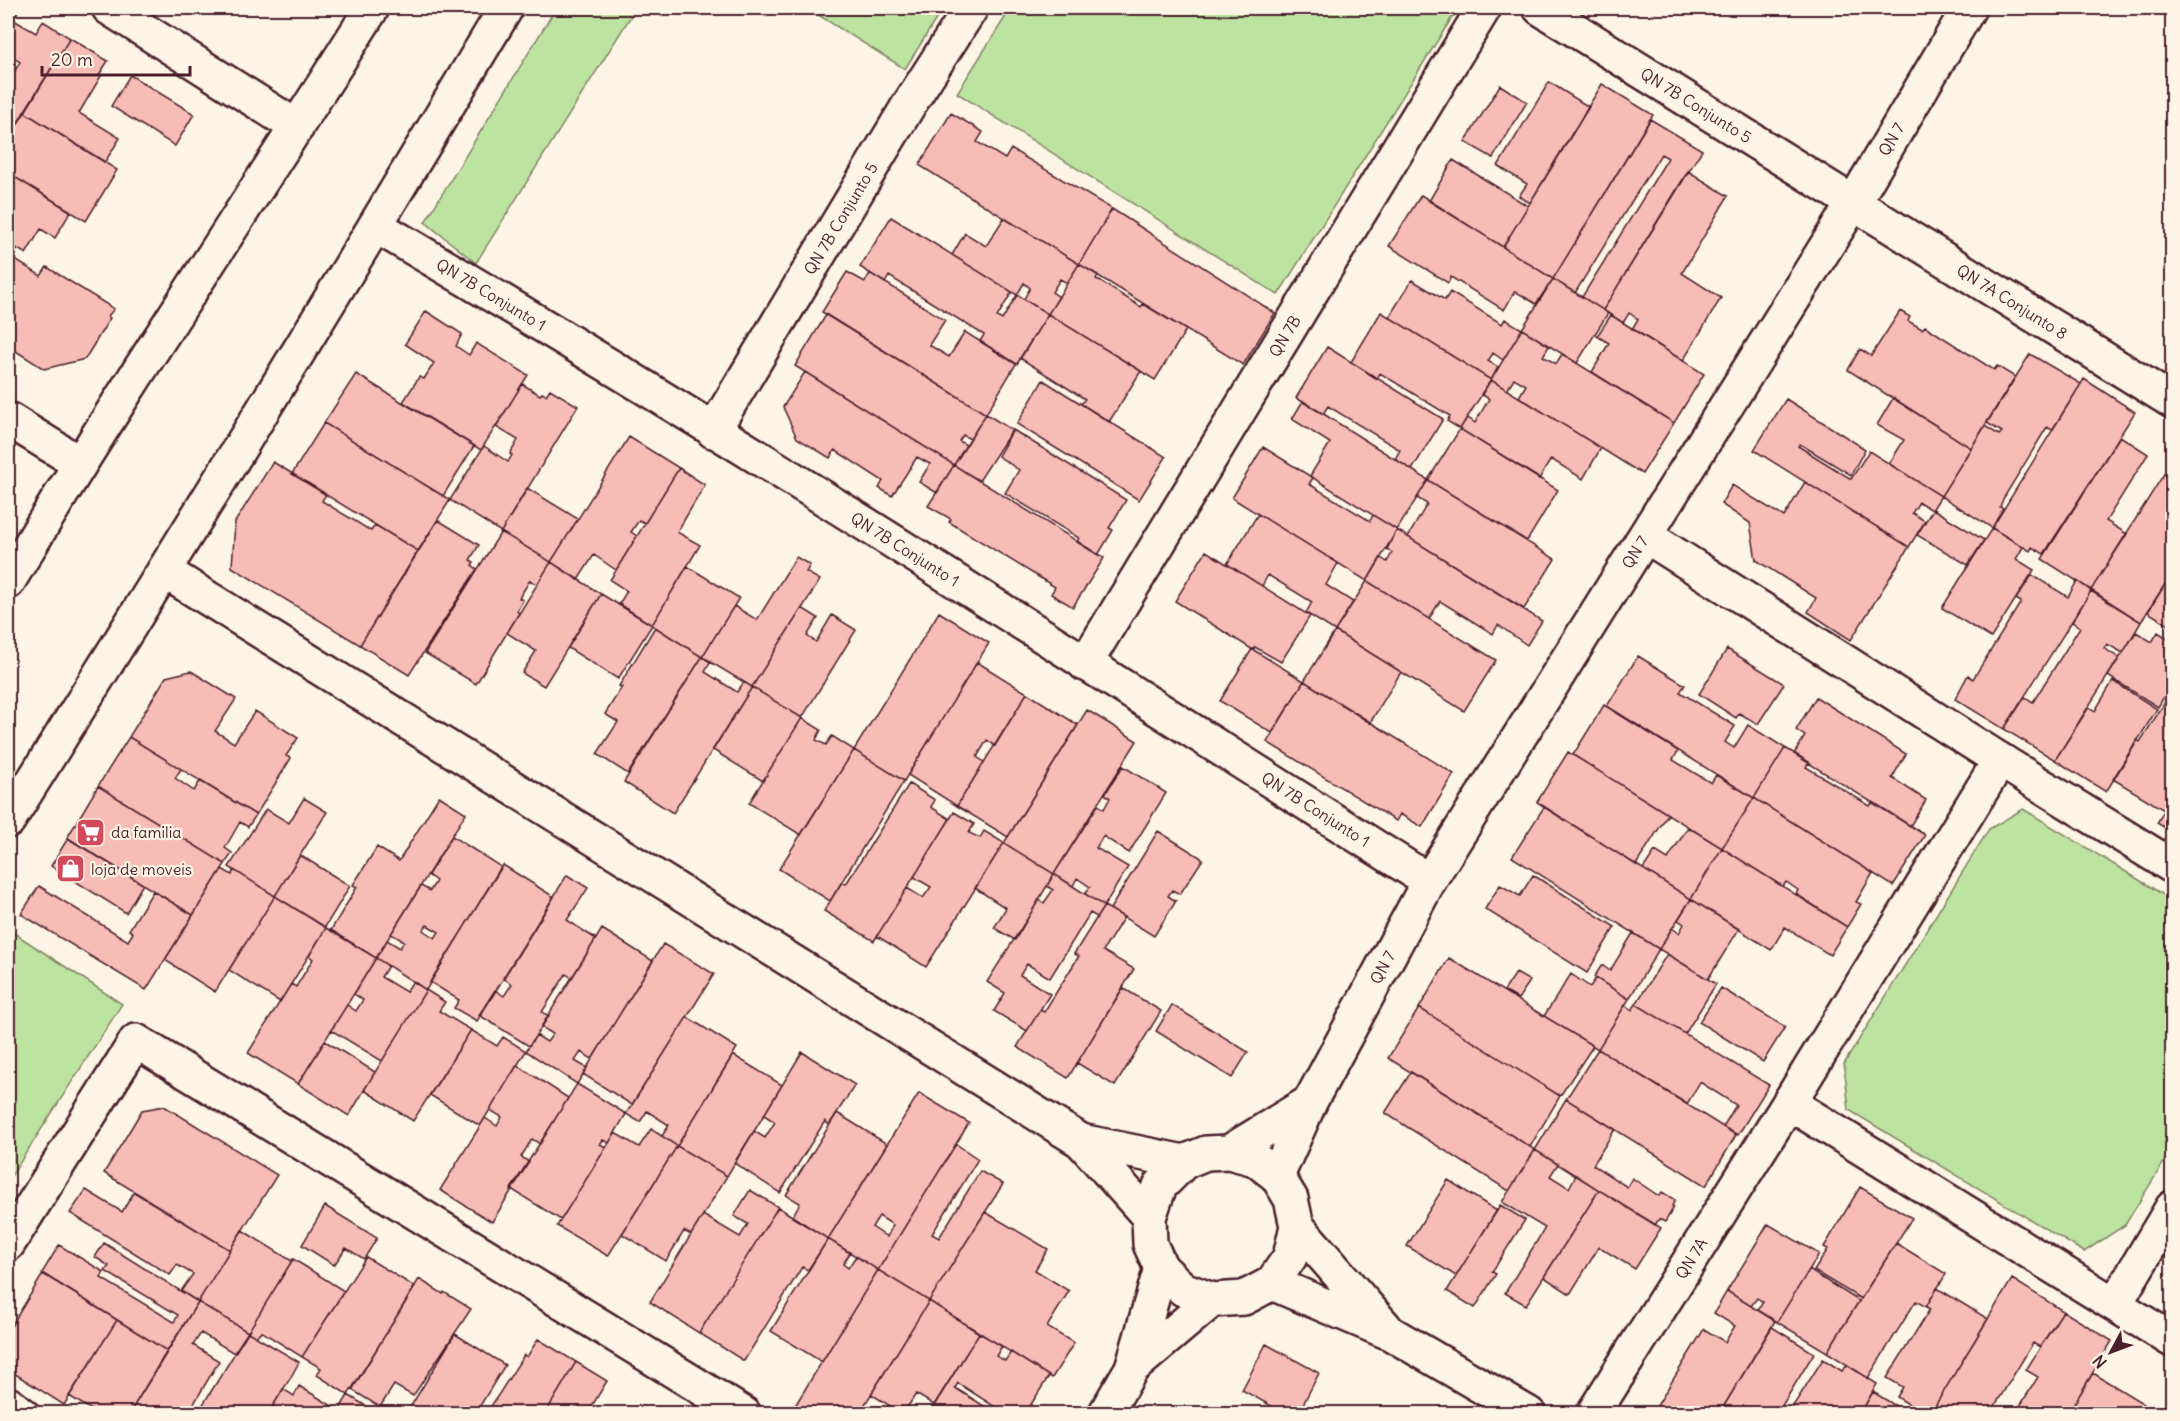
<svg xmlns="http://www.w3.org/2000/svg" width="2180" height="1421" font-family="Delius,sans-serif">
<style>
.green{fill:#bce4a0;stroke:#838266;stroke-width:1.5}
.building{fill:#f8bcb6;stroke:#4a1f2b;stroke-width:1.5;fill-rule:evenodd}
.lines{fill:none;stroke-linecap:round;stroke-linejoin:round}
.street-casing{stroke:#4a1f2b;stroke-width:38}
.secondary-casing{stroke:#4a1f2b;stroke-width:38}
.street{stroke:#fcf5e5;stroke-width:33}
.secondary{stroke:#fcf5e5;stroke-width:33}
.labels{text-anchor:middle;stroke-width:4.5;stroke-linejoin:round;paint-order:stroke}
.street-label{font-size:16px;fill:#4a1f2b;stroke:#fcf5e5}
.poi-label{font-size:16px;fill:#4a1f2b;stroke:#fcf5e5;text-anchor:start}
</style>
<rect width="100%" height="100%" fill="#fcf5e5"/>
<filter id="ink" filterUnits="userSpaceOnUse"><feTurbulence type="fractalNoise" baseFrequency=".0167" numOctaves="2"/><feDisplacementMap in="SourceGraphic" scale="12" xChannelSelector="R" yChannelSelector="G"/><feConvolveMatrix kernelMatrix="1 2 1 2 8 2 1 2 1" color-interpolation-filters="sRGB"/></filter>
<g filter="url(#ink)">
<path class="green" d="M556,8H636L476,263L425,222Z
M807,8H943L905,69Z
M1011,8H1458L1278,295L957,93Z
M2023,809L2172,900V1149L2125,1225L2084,1252L1849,1110L1844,1064L1989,829Z
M8,929L122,1004L8,1181Z"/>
<path class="building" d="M8,8H20L8,27Z
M12,19L36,33L43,21L70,38L8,140V78L10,79L20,62L8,54V27Z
M70,38L108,61L99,75L101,76L79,113L120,138L105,162L24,112Z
M130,75L194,114L175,146L111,106Z
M1549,82L1589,107L1530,203L1519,196L1527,184L1498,166Z
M1602,84L1653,115L1553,279L1503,247Z
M1500,85L1527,102L1493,158L1465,142Z
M24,112L117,170L86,221L8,173V140Z
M951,113L983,132L977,142L1005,159L1011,149L1112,209L1079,264L919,165Z
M1650,119L1702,150L1603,310L1582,297L1668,158L1661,154L1575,293L1553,279Z
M1453,160L1528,206L1503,247L1429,201Z
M1688,171L1728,196L1682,273L1721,298L1683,361L1632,329L1638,319L1629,313L1623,323L1603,310Z
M8,173L71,211L55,238L41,229L26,254L8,243Z
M1421,195L1553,279L1536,304L1515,291L1504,310L1451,277L1448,283L1389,246Z
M1112,209L1275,313L1243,365L1079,264Z
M891,217L1012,292L997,317L1002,320L1017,295L1048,314L1017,364L980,341L984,335L889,276L885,283L860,267Z
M1004,218L1079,264L1067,283L1060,279L1052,292L1059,297L1048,314L1024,299L1030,288L1024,283L1017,295L952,255L965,233L986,246Z
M8,243L17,249L12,258L41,276L47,267L114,309L108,316L110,318L85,359L44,369L8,346Z
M1079,264L1098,275L1096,279L1141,307L1143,304L1186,330L1155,380L1048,314Z
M847,272L865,282L870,273L945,320L929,345L949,357L965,332L1016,364L986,414L822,312Z
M1553,279L1608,313L1577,363L1522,329Z
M1412,280L1445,300L1450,292L1502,324L1505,319L1522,329L1503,360L1493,353L1488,361L1498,367L1491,380L1389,317Z
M426,311L462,334L456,346L469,355L476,343L528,375L481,450L403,402L419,377L424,379L434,363L405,344Z
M1900,311L1910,317L1908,321L1922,329L1925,326L1994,370L1997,366L2015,377L1971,448L1848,370L1860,349L1871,356Z
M1381,312L1491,380L1460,429L1447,421L1450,416L1380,373L1377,379L1351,362Z
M1048,314L1141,371L1109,422L1081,404L1085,399L1020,358Z
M826,315L986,414L970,439L963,435L959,441L966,445L954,465L795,366Z
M1611,315L1704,374L1674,423L1592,372L1609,343L1597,336Z
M1522,329L1549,346L1543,356L1556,364L1562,354L1674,423L1642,474L1519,397L1526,385L1514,378L1507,390L1491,380Z
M1327,347L1443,419L1412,470L1395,459L1400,450L1328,406L1323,414L1296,398Z
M2030,354L2081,384L2052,430L2047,427L2003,499L2000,507L2003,508L1992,528L1941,496L1985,426L1999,435L2002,432L1987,423Z
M805,372L954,465L937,493L919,482L930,464L917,457L892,496L879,488L883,481L835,450L830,458L797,438L783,407Z
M356,374L474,446L443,496L324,423Z
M2084,379L2135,412L2044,554L2032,547L2030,551L1992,528Z
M1043,380L1166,457L1139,500L1017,424Z
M1491,380L1601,448L1583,479L1551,459L1539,479L1460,429L1467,417L1475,423L1489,399L1481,394Z
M522,384L540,395L542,393L546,395L550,389L578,406L501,532L450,500L484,446L508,462L512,455L510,454L518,440L496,427Z
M1893,398L1971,448L1941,496L1889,464L1904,440L1877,425Z
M1786,399L1865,449L1851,475L1800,444L1798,446L1851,479L1869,451L1941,496L1932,510L1919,502L1912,513L1925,521L1909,547L1754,450Z
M1303,401L1428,480L1397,530L1310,476L1330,443L1292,419Z
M986,414L1012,430L979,481L954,465Z
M324,423L450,500L418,551L292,474Z
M1460,429L1558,490L1527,541L1428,480Z
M1013,430L1126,500L1109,528L1113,530L1098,555L1077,542L1079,538L1005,493L1019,470L998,456Z
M2120,436L2148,454L2106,521L2127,534L2091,590L2042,559Z
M629,437L679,468L645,523L639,520L631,532L637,536L616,570L594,555L578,580L551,562Z
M1263,447L1313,478L1309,484L1370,521L1373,515L1397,530L1367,581L1232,498Z
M2172,461V573L2141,622L2091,590Z
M273,462L326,494L322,501L371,531L375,525L418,551L360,645L232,567L235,522Z
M954,465L1104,558L1073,607L1051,594L1055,587L949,522L951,519L928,506Z
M679,468L705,485L677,532L700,545L652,625L619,604L627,591L610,580Z
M1428,480L1555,559L1524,609L1408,537L1427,504L1417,498Z
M1805,482L1909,547L1851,640L1808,612L1816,598L1756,560L1750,523L1721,504L1732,485L1784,517Z
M527,488L578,519L551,562L501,532Z
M1933,509L1984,540L1968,565L1917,535Z
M1258,514L1338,563L1326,585L1353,602L1335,631L1306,613L1312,602L1268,575L1262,586L1227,564Z
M438,520L479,545L470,560L474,562L472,565L477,569L409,675L360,645Z
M1992,528L2023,547L2016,559L2034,570L1991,638L1942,608Z
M1397,530L1542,621L1527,645L1498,625L1493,634L1440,601L1429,619L1367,581L1381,558L1387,562L1392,553L1387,549Z
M501,532L551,562L537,585L530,580L519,598L523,600L517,611L519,613L476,684L425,653Z
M1206,551L1310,616L1281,662L1255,647L1253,650L1175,601Z
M796,557L810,565L806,572L820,580L752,687L702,657L734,606L757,620Z
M551,562L601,594L544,686L522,673L536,651L507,633Z
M687,566L739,598L702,657L652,625Z
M2172,573V627L2148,612Z
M2032,575L2068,597L2077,581L2091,591L2004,729L1955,699L1968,675L1973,679L2021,602L2016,599Z
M1367,581L1496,660L1464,711L1335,631Z
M2091,591L2141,622L2123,653L2107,644L2104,648L2119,658L2055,760L2004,729L2025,697L2033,702L2080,627L2072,622Z
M601,594L652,625L618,679L568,648Z
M802,608L818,618L807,636L816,642L832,615L856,630L802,718L752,687Z
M939,612L989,643L904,781L854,750Z
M655,627L702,657L628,774L597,754L618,722L605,714L622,687L619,686Z
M1335,631L1401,672L1370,723L1304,681Z
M2136,632L2152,642L2158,632L2172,641V683L2158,707L2108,676Z
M1252,649L1304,681L1272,733L1220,701Z
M1727,649L1784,684L1758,724L1739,713L1736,718L1699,694Z
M1638,656L1685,685L1680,692L1735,726L1725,742L1734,748L1748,725L1785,748L1754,798L1607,706Z
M702,657L711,661L705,672L737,692L744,682L752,687L673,813L624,782Z
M977,662L1027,693L995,746L987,740L977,757L984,762L957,806L908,775Z
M191,671L236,699L215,731L234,743L255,711L298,738L286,756L291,758L256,815L129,737L166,677Z
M1304,681L1454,774L1422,827L1400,814L1396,821L1267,742Z
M2113,681L2157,709L2106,792L2055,760L2089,707L2095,711Z
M752,687L802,718L763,781L713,750Z
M2172,691V797L2164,810L2113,779L2137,740L2140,742Z
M1027,693L1078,725L1008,837L957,806Z
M1816,697L1906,754L1892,778L1926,800L1910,826L1794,754L1805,736L1796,730Z
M1604,705L1678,751L1673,760L1711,783L1716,775L1754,798L1722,848L1573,755Z
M1087,710L1137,741L1054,874L1004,843Z
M802,718L821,730L816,740L826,745L832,736L854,750L801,835L749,803Z
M129,737L181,769L175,778L194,791L200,781L256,815L248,827L240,822L225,848L232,853L225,864L98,786Z
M1785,748L1809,762L1806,767L1870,806L1873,802L1925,835L1893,886L1754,798Z
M854,750L904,781L830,901L779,869Z
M1568,752L1668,814L1636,865L1537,802Z
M1123,766L1166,793L1129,853L1103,836L1096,848L1128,867L1104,906L1085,894L1090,887L1077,878L1073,886L1054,874L1098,805L1104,809L1110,798L1105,794Z
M909,784L935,800L931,807L950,819L874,941L824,911L842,882L846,884Z
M98,786L225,864L193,915L67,838Z
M439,796L466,813L376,958L331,930L357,887L353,885L377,847L399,861Z
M2172,797V832L2157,823Z
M304,798L327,812L275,896L229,867L266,809L289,823Z
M1754,798L1873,873L1856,902L1861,904L1847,927L1796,894L1798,890L1786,882L1783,887L1722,848Z
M1544,807L1691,899L1659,949L1512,857Z
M954,812L974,824L969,833L980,838L984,831L1004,843L926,967L877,936L907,888L923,898L931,887L914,877Z
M1688,827L1722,848L1691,899L1643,869L1655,851L1668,859Z
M1158,831L1203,859L1180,894L1172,890L1168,896L1176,901L1154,936L1110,909Z
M452,836L501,867L426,990L376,958L387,940L400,948L404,941L391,934L421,886L430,891L436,881L428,875ZM427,925L439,932L435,938L423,930Z
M68,838L143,884L126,913L51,866Z
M1004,843L1054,874L1015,940L994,928L1006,908L975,888Z
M1722,848L1847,927L1830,955L1785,927L1771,950L1691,899Z
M300,855L350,886L325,927L275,896Z
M503,865L554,897L477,1021L454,1008L459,1000L430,982Z
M222,869L232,875L234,870L275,896L215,992L165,960Z
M1054,874L1104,906L1097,917L1090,913L1050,978L1027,964L1020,975L1050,994L1027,1031L994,1011L1005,993L987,982L1039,900L1044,903L1053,890L1047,886Z
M567,875L588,888L567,920L596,939L572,978L566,974L542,1012L549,1016L529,1046L479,1015L495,990L504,996L512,984L503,978Z
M1533,875L1615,927L1587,973L1485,909L1500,885L1520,896Z
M39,886L128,941L133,933L129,930L153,891L193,915L146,990L21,914Z
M275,896L326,928L280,1002L229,970Z
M1691,899L1739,929L1708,979L1659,949L1672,928L1679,933L1684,924L1678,920Z
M1104,906L1124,917L1103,951L1134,969L1068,1078L1017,1047L1040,1010L1044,1012L1079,956L1074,954Z
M326,928L376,958L298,1084L248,1053L291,984L296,987L313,959L309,956Z
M602,929L653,961L592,1059L581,1052L575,1061L587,1068L577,1084L526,1051L536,1035L547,1042L553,1034L541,1027Z
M1633,933L1659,949L1629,999L1594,977L1602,965L1610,971Z
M663,944L714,974L632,1105L583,1074Z
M1667,954L1716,984L1685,1034L1636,1004Z
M376,958L388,966L381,977L406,992L413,981L426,990L382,1061L331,1030L347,1005L356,1011L363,1000L354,994Z
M1449,958L1593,1046L1560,1096L1419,1008Z
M1516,973L1530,981L1518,999L1504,991Z
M1571,974L1590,987L1596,978L1629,999L1598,1049L1544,1016Z
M1123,988L1161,1011L1115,1086L1077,1063Z
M1721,988L1785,1027L1763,1062L1699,1022Z
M426,990L445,1002L439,1011L471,1030L413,1121L364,1090Z
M1636,1004L1769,1085L1738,1135L1723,1127L1736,1105L1700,1082L1687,1104L1598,1049L1625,1005L1632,1010Z
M1172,1005L1248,1052L1232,1078L1156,1031Z
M1419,1008L1560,1096L1530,1147L1388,1058Z
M687,1017L737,1048L677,1146L662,1136L669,1125L647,1111L640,1122L626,1114Z
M471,1030L497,1046L503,1037L526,1051L480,1126L430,1095Z
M325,1041L375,1072L349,1116L298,1084Z
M1598,1049L1736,1135L1706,1186L1566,1099Z
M802,1052L855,1085L829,1125L825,1121L780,1193L734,1163L754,1131L765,1138L775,1122L764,1115Z
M733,1055L782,1085L727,1176L677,1146Z
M517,1065L568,1098L540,1144L532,1139L521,1157L529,1162L492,1222L440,1190L485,1118L497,1126L502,1117L490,1110Z
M1411,1072L1535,1150L1509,1191L1385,1113Z
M577,1084L626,1114L609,1143L603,1140L600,1144L606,1147L561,1220L511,1189Z
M919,1093L969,1123L878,1270L828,1239ZM879,1216L893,1225L887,1237L872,1227Z
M1566,1099L1615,1129L1593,1165L1627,1187L1632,1178L1659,1196L1662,1192L1675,1200L1672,1206L1674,1207L1665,1222L1659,1219L1655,1225L1535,1150Z
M164,1106L277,1175L230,1250L104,1173L142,1110Z
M837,1113L887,1144L828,1239L792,1217L800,1203L786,1195Z
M651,1129L677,1146L608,1256L557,1226L615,1133L639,1147Z
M956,1144L978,1159L932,1234L939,1238L980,1171L1003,1184L929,1301L878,1270Z
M677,1146L727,1176L691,1235L684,1231L666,1261L622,1234Z
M1535,1150L1558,1164L1550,1176L1569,1188L1576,1175L1599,1190L1526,1305L1505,1293L1545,1228L1502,1202Z
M1448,1180L1497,1211L1456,1276L1407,1246Z
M1860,1187L1912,1218L1861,1299L1814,1271L1828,1249L1824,1247Z
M86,1190L122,1212L134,1192L230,1250L198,1302L181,1291L193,1274L177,1265L170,1275L70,1213Z
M750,1190L778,1207L699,1333L650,1302L703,1215L740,1237L748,1224L734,1216Z
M1599,1190L1661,1228L1635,1269L1599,1247L1570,1294L1544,1277Z
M1500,1205L1525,1220L1492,1272L1496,1274L1475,1308L1447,1291Z
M325,1206L377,1238L364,1259L346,1248L334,1265L302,1245Z
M778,1207L828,1239L808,1270L802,1267L744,1361L699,1333Z
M985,1212L1048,1249L1035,1270L1069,1291L1047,1327L1074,1343L1052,1378L929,1301Z
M1768,1224L1819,1254L1777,1322L1758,1310L1763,1302L1757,1298L1751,1306L1727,1291Z
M242,1230L292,1261L248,1332L198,1302Z
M828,1239L850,1253L843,1264L848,1268L856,1256L878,1270L822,1362L771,1331Z
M104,1243L198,1302L167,1351L42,1273L59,1245L104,1272L101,1278L174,1322L178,1315L105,1271L109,1266L95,1257Z
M1896,1243L1946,1274L1926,1307L1916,1301L1868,1378L1827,1352Z
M366,1257L415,1287L348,1395L317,1375L321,1368L302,1357Z
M293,1259L344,1291L302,1357L261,1331L256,1337L248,1332Z
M878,1270L929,1301L859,1414H811L796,1404Z
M1809,1270L1859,1301L1827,1352L1777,1322Z
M43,1274L117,1320L64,1405L12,1372L8,1360V1331Z
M419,1279L443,1294L444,1292L471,1309L413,1396L394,1385L380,1407L352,1390Z
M2012,1279L2063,1311L2040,1347L2033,1343L1990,1414H1930Z
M1937,1288L1988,1319L1930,1414H1924L1897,1397L1903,1387L1887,1378L1930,1309L1926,1307Z
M1727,1291L1775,1321L1719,1414H1652L1704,1329L1725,1342L1735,1326L1714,1313Z
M929,1301L979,1333L934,1405L916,1394L903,1414L871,1394Z
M198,1302L248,1332L234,1353L201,1333L193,1345L219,1361L193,1405L200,1410L197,1414H129Z
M2063,1311L2112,1341L2068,1414H2015L2038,1377L2026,1370Z
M117,1320L167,1351L129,1414H98L69,1396Z
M1772,1327L1814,1353L1777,1414H1719Z
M248,1332L299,1362L291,1377L268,1414H197Z
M979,1333L1002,1346L996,1356L1005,1361L1011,1352L1049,1376L1025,1414H1006L958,1383L955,1388L997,1414H929Z
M455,1334L505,1365L475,1414H406Z
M538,1339L576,1362L545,1414H486L524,1355L527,1357Z
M1266,1344L1319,1373L1298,1414H1286L1242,1390Z
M1823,1359L1842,1371L1847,1365L1877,1384L1860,1414H1788Z
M576,1362L607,1381L587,1414H545Z
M2093,1373L2144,1404L2138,1414H2077L2080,1408L2074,1404Z
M299,1386L339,1410L337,1414H268L283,1389L294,1396Z
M1873,1392L1909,1414H1860Z
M348,1395L379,1414H337Z"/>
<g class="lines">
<defs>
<g id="street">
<path d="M109,8L297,127"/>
<path id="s1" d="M1540,8L2172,401"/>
<path id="s2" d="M376,226C732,435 1080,660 1429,881"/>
<path d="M8,419L79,463"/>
<path id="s3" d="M713,431L910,103L971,8"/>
<path d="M1646,536L2000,760L2172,866"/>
<path d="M164,571L1081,1141L1149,1217"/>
<path id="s4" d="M1085,664L1484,8"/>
<path d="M1789,1103L2172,1340"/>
<path d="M1081,1141L1184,1162"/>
<path d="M1297,1226L1385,1327"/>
<path d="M8,1244L136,1041L744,1414"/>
<path d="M1272,1283L1390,1333L1529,1414"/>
<path d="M2115,1304L2172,1208"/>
<path d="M8,1404L22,1414"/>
<path id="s5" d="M1593,1414L1789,1103L2000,760"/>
</g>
<g id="secondary">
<path d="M8,582C124,387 252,200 372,8"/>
<path d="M8,821C177,552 343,281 506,8"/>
<path d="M1229,1152L1255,1159L1277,1176L1291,1199L1297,1226L1290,1257L1272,1283L1244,1298L1212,1300L1183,1289L1161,1268L1150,1244L1149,1217L1160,1186L1184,1162L1206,1153L1229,1152L1310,1102"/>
<path id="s6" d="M1277,1176L1310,1102L1429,881L1854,202L1969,8"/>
<path d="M1132,1368L1212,1300"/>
<path d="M1105,1414L1132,1368L1161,1268"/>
</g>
</defs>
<use href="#street" class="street-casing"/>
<use href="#secondary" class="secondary-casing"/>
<use href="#street" class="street"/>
<use href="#secondary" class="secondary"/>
</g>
</g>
<defs>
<symbol id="supermarket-square" viewBox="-11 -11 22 22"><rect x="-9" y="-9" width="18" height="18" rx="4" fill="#d1495b" stroke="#fcf5e5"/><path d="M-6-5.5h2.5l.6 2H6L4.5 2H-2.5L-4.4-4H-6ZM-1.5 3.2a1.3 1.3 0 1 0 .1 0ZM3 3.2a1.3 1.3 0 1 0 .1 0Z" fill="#fff"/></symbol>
<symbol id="shop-square" viewBox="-11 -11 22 22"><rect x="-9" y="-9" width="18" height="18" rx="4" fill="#d1495b" stroke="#fcf5e5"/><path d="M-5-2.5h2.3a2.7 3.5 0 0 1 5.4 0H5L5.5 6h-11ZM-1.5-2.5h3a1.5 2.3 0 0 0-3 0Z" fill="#fff"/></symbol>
</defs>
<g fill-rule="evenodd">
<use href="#supermarket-square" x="74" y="816" width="33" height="33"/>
<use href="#shop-square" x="54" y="852" width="33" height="33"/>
</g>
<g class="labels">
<g class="street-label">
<text dy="6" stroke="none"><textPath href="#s1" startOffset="184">QN 7B Conjunto 5</textPath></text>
<text dy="6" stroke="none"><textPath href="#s6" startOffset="1206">QN 7</textPath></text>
<text dy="6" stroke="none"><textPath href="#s3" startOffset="248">QN 7B Conjunto 5</textPath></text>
<text dy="6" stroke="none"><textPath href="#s2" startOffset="134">QN 7B Conjunto 1</textPath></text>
<text dy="6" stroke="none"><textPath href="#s1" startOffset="556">QN 7A Conjunto 8</textPath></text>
<text dy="6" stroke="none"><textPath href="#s4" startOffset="384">QN 7B</textPath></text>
<text dy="6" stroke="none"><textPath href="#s2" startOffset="620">QN 7B Conjunto 1</textPath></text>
<text dy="6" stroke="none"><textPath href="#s6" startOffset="720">QN 7</textPath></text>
<text dy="6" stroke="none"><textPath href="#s2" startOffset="1106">QN 7B Conjunto 1</textPath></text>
<text dy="6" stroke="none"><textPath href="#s6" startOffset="234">QN 7</textPath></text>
<text dy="6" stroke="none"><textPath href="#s5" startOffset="184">QN 7A</textPath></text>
</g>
<g class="poi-label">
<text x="111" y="838">da familia</text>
<text x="91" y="875">loja de moveis</text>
</g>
</g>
<rect width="2180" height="1421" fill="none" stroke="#fcf5e5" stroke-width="30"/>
<rect x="15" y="15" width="2150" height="1391" fill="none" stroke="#4a1f2b" stroke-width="2" filter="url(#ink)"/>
<g transform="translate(2111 1352) rotate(229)" stroke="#fcf5e5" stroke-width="4.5" paint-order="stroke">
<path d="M0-4.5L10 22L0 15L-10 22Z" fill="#4a1f2b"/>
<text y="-9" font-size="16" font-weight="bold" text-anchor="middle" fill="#4a1f2b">N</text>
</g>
<path d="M42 66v9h148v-9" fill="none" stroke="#4a1f2b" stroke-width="3"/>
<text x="51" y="66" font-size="18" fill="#4a1f2b" stroke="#fcf5e5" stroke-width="4.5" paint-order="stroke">20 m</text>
</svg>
